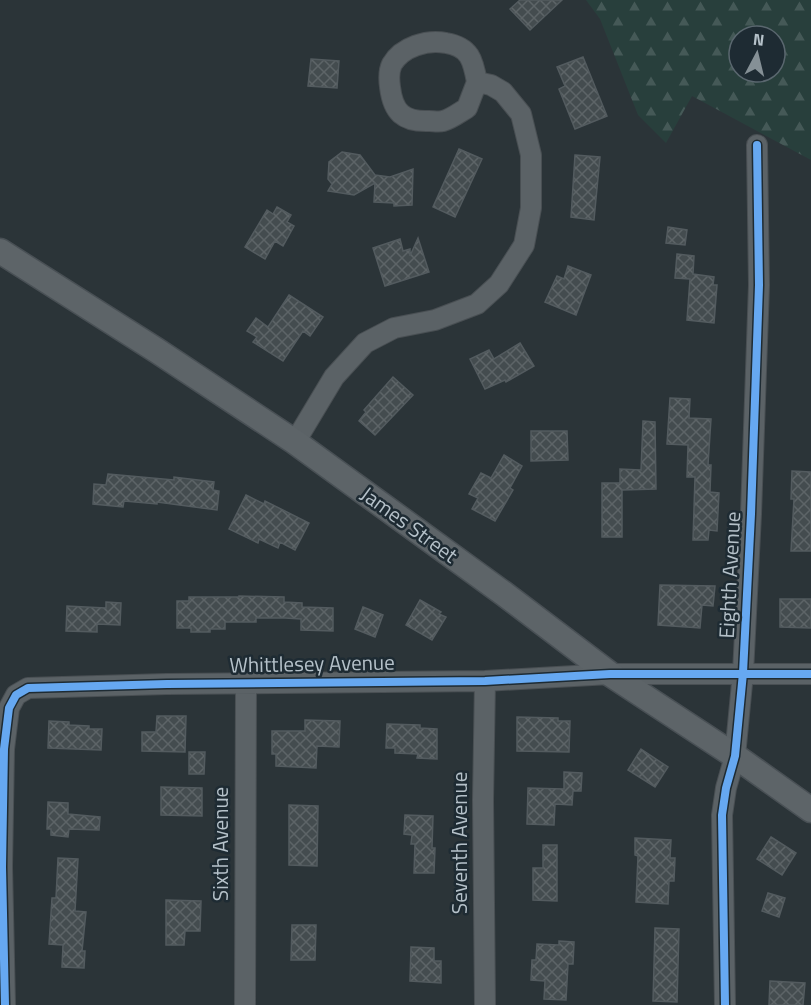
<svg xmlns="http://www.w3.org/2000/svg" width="811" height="1005" font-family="'Titillium Web',sans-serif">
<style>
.forest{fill:url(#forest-firs);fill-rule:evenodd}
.building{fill:url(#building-cross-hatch);stroke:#535b5f;stroke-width:1.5}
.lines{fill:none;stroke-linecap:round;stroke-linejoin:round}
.minor-casing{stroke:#494f53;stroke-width:22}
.major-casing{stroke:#495055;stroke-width:27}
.minor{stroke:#5b6266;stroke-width:20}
.major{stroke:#5d6468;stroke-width:24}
.cycleway-casing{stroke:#1e2b33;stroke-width:11}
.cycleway{stroke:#66a8f1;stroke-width:8}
.labels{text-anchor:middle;stroke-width:5;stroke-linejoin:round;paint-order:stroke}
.street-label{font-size:21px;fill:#b5c1c9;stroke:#1e2b33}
</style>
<defs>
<pattern id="forest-firs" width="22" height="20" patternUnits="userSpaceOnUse" patternTransform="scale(1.5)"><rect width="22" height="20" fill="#283f3c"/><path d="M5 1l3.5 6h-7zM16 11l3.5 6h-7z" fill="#455957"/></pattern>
<pattern id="building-cross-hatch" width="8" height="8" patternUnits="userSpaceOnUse" patternTransform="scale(1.5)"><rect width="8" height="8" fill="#444c4f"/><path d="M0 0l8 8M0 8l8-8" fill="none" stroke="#5d6467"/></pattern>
</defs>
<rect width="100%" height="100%" fill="#2b3438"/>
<path class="forest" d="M586,0H811V160L692,96L666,143L638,115L600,19ZM739,36H775V72H739Z"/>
<path class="building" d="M520,0H562L530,30L510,9Z
M583,57L607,116L575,129L559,89L565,86L557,67Z
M311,59L339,61L337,88L308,86Z
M459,149L482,159L455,217L433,207Z
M342,152L360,155L375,175L390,177L413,169L412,205L394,206V203L374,202L375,183L354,195L328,191L332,184L328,179L329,162Z
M575,155L600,157L594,220L571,217Z
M277,207L291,215L287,222L294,226L283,246L275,241L265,259L245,247L267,210L273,214Z
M668,227L687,230L685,245L666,243Z
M418,238L429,272L385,286L373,248L400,239L403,251L410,249V256Z
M677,254L694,256L693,274L714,277L713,285H717L714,323L687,320L690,279L675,278Z
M568,266L591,275L576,315L545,302L557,276L564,279Z
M289,295L323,317L310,336L303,331L283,361L253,342L257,337L247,331L256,318L268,327Z
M520,343L534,366L506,382L505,380L485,389L470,359L489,350L494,359Z
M393,377L413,395L375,435L359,421L366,412L364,410Z
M670,398L690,399L689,418L711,419L708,465H711L710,492L719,493L717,531L709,530L708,540H693L695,477H687L688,445L667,444Z
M643,421L655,422L656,489L622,490V537H602V483H620V469L641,470Z
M531,431H567L568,460L531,461Z
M504,455L522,466L510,488L513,490L495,521L472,509L478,498L469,494L481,473L491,478Z
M792,471L811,472V551H791L794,499H791Z
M108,474L174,480V477L214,482L213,490L219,491L217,510L157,502V504L124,501L123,507L93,504L94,484L106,485Z
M246,495L264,504L265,501L309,523L295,550L280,542L278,548L259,539L258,543L229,529Z
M660,585L715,586L713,606L702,605L700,628L658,625Z
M239,596L284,597V602L302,603V607L333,608V631L301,630V619L285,618H256V622H225V629H210V632H191V628H177V601H189V597H239Z
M780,599H811V628L780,627Z
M420,600L441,612L439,614L446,617L432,640L406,625Z
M106,602L121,603L120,625L97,624V632L66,631L67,606L106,608Z
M363,607L383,615L375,637L355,629Z
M157,716H186L185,752L142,751V732H156Z
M517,717L558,718V721H570L569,752L517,751Z
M305,720L340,721L339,747L317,746L316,768L276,766V754H272V731H305Z
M49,721L69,722V725L89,726V729H102L101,750L48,748Z
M387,724L420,725V728L437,729V759L417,758L418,754L395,753V748H386Z
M641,749L668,767L655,787L628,770Z
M189,752H205L204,774H189Z
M564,772L582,773L581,791H573L572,805L555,804L554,825L527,824L528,788L564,789Z
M161,787L202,788V816L161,815Z
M48,802L68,803V814L100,817L99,830L69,829L68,837L51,835V829H47Z
M289,805L318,806L317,866L289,865Z
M405,815L433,816L432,848H435L434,873H414L415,844H411L412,835L404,834Z
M771,837L796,853L782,875L757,859Z
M635,838L671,840L670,858H675L674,881H669L668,904L636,902L638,856L635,855Z
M543,845H557V901L533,900V868H543Z
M58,858L78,859L75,911L86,912L82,951H85L84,968L62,967L63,945L49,944L52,898H56Z
M768,893L785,898L779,917L762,911Z
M166,900L201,901L200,931H185L184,945H166Z
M292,925H316L315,960H291Z
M655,928L679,929L677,1002L653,1001Z
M559,941L574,942L573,964H568L566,1000L544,999L545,981L531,980L532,960H536L537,944L559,945Z
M411,947L434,948V961H441V983L410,981Z
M770,981L805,983L803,1005H769Z"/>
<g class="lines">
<defs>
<path id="minor" d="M295,442L334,377L365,343L394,328L435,320L477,304L499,284L524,245L531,208V155L521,114L503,92L491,85L477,82C473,60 470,47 446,43C427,39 402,47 392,64C389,70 389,80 390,87C393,112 403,122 429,121C433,121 439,122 443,121C451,119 460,112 467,108L477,82
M485,681L483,800L485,1005
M5,1005L2,867L4,749L9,708L16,695L28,688L167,684L485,681L610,674H811
M245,1005L246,683
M725,1005L722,815L726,788L735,756L743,673L751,514L759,285L757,145"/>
<path id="major" d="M0,251L156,350L295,442L503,593L610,674L735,756L811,810"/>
</defs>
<use href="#minor" class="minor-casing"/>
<use href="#major" class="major-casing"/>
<use href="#minor" class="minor"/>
<use href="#major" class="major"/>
<defs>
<path id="cycleway" d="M5,1005L2,867L4,749L9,708L16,695L28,688L167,684L485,681L610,674H811
M725,1005L722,815L726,788L735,756L743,673L751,514L759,285L757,145"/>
</defs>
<use href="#cycleway" class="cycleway-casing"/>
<use href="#cycleway" class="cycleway"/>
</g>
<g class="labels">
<g class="street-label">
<text transform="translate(409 525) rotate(36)" y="7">James Street</text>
<text transform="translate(730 575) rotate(-87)" y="7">Eighth Avenue</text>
<text transform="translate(312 664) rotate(-1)" y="7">Whittlesey Avenue</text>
<text transform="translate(460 843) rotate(-90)" y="7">Seventh Avenue</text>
<text transform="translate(221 844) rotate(-90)" y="7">Sixth Avenue</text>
</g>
</g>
<g transform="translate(757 54) rotate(7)"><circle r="28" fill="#1e2b33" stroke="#5a676f" stroke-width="1.5"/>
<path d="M0-4.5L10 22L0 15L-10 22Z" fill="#859096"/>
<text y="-9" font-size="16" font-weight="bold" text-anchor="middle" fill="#b5c1c9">N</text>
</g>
</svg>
